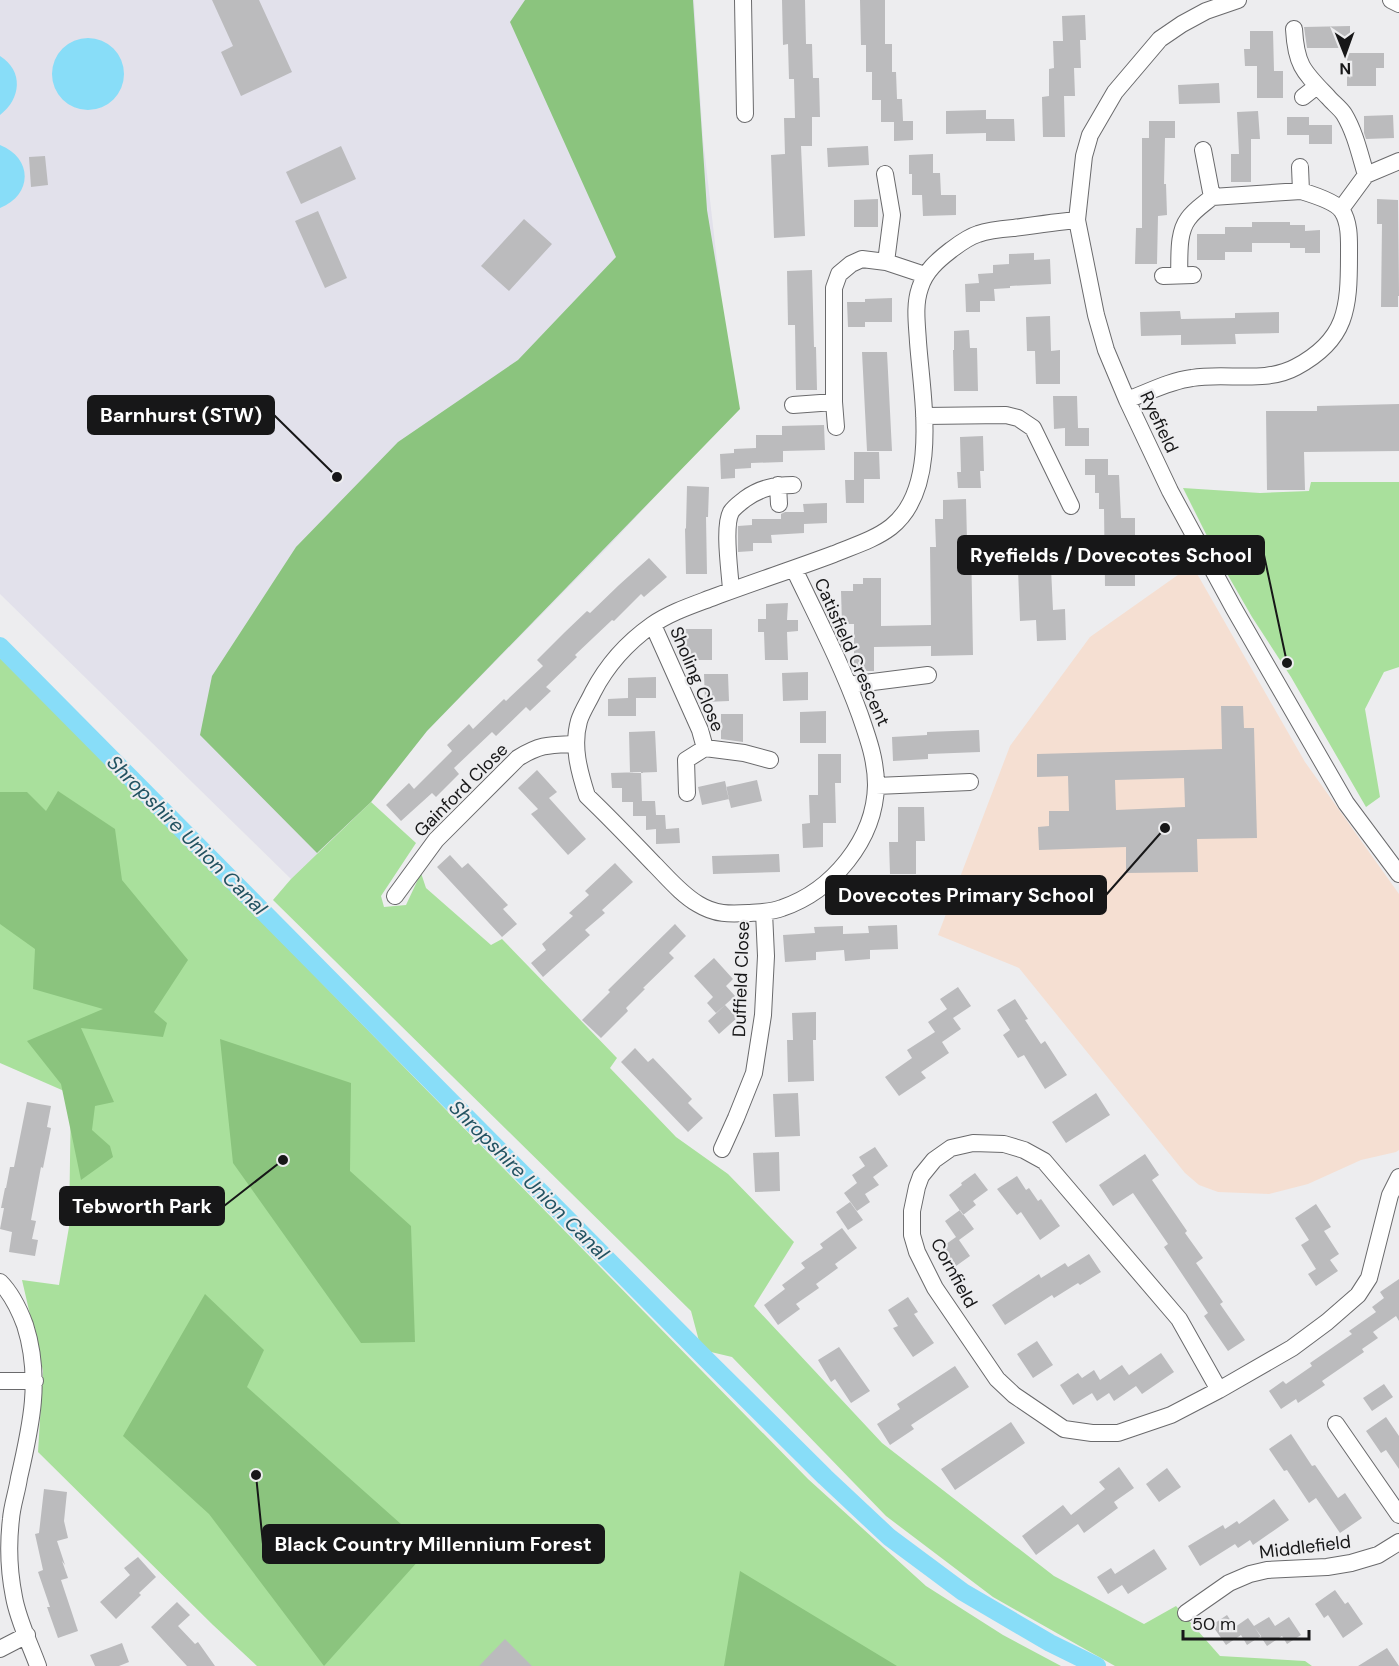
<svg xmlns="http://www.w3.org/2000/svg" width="1399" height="1666" font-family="'DM Sans',sans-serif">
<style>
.built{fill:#e2e1eb}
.education{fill:#f5dfd2}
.green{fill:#a9e09c}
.forest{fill:#8bc47e}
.water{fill:#88ddf8}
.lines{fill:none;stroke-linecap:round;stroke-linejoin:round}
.canal{stroke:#88ddf8;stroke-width:18}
.building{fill:#bbbbbd;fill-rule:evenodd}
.minor-casing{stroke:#6a6a6c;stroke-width:18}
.minor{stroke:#fff;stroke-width:16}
.labels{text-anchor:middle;stroke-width:4.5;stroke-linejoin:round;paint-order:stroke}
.street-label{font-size:18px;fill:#171718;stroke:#ededef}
.water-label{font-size:20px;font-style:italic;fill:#235362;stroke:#ededef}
.leader{fill:none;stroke:#171718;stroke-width:2}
.callout-dot{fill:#171718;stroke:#ededef;stroke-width:2}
.callout{fill:#171718;stroke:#171718;stroke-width:2}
.callout-label{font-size:20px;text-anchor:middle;font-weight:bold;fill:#fff}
</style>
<rect width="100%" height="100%" fill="#ededef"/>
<path class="built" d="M0,0H694L703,139L726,339L739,407L608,547L427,731L371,802L291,879L0,594Z"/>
<path class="education" d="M1192,565L1305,762L1399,894V1150L1396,1152L1361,1160L1308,1184L1269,1194L1218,1192L1199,1185L1185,1173L1019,968L938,935L1010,746L1090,637Z"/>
<path class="green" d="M1311,482H1399V667L1384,672L1365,709L1380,797L1366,807L1291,677L1252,617L1218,558L1183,488L1260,493L1309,491Z
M0,655L808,1479L926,1586L1003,1635L1061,1666H257L213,1625L38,1452L43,1371L22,1280L59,1285L69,1227L71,1094L0,1063Z
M371,802L416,843L381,896L384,907L406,905L421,873L426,888L491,945L502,939L617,1058L610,1068L676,1137L728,1174L794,1242L754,1306L882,1443L1054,1576L1144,1624L1176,1606L1220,1656L1305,1661L1312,1666H1115L993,1597L886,1516L732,1357L711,1352L699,1341L691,1311L273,900L291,879Z"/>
<path class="forest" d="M525,0H693L707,210L740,409L427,731L371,802L317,853L200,735L212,676L296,547L398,442L518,360L616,257L510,22Z
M58,791L115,829L122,880L188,960L154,1012L167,1023L163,1037L81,1028L114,1102L95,1106L92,1130L110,1146L113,1157L81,1180L61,1084L27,1041L103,1009L33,989L35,949L0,924V792H27L46,811Z
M220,1039L351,1083L350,1171L411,1226L415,1342L361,1343L233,1163Z
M205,1294L264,1350L247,1387L429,1549L324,1666L209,1514L123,1436Z
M740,1571L897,1666H724Z"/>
<path class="water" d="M52 74a36 36 0 1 1 72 0a36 36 0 1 1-72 0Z
M0,56C24,71 21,99 0,115Z
M0,145C33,158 33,195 0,208Z"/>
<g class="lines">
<path class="canal" d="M0,646L705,1358L825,1477L889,1537L963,1592L1050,1643L1097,1666"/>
</g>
<path class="building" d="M212,0H259L292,72L241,96L221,52L233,46Z
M782,0H805L806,44H812L813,78H819L820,117H812V146H801L805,236L774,238L771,155L785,154L784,118H795L794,79H789L788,44L783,45Z
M860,0H885V44H892V72H896L897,99H902L903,121H913V140L894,141V122H881V100H872V72H866V45H861Z
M1085,15L1086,40H1080L1081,68H1074L1075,96H1064L1065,137H1043L1042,97L1049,96V69L1054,68L1053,41H1063L1062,16Z
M1350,26V48H1307L1304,27Z
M1250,31H1273L1274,71H1283V98H1257V66H1245L1244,49H1250Z
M1347,53H1384V68H1376V86H1347Z
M1219,83L1220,103L1179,104L1178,85Z
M986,110V119H1014L1015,141H986V133L946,134V111Z
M1258,111L1260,139H1251V182H1231V154H1239L1237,112Z
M1393,115L1394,138L1366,139L1364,133V116Z
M1287,117H1309V127V125H1332V144H1309V135H1287Z
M1149,121H1175V138H1165L1164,184H1166L1167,215L1158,216L1157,264H1135L1136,228H1142V138H1149Z
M341,146L356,179L301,204L286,172Z
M868,146L869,165L828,167L827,148Z
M933,154V173H940L941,195H956V215L923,216L922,195H912V174H909V155Z
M45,156L48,185L31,187L29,157Z
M878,199V227H854V200Z
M1377,199L1398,200L1399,296H1398V307H1381L1382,224H1377Z
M318,211L347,278L325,288L295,221Z
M524,219L552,244L509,291L481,266Z
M1252,222H1290V225H1305V231L1320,230V253H1305V248H1290V243H1252V252H1225V260H1197V234H1225V227H1252Z
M1034,253V260L1050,259L1051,284L1010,286V288L994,289L995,301H980V312H966L965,284L979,283L978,274L993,273V265L1009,264V254Z
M812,270L814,347H816L817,390H796L795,325H788L787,271Z
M892,298V322H865V327H848L847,302H865V299Z
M1180,311L1181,319L1235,318V313L1279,312V333L1235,334L1236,344L1181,345V335L1141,336L1140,312Z
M1050,316L1051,351L1060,350V384H1036L1035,351H1027L1026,317Z
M969,330L970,348H977L978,391H954L953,350H954V331Z
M862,352H887L892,451H867Z
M1053,396H1077L1078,428H1089V446H1065V428L1054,429Z
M1399,404V451L1304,452L1305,490H1267L1266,411H1317V406Z
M824,425L825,450L783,451V462L751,463V468L735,469V478L721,479L720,454L734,453V449L756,448V435H782V426Z
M983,436L984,471H980L981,488H958L957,472H961L960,437Z
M854,452H879L880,479H864V503H846L845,480H854Z
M1085,459H1108V475H1096H1119L1121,518H1135V586H1105L1104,509H1099V493H1095V475H1085Z
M687,486L709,487L708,517H706L707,574H686L685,529L686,528Z
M966,499L967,541H971L973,655L931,656V646L874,647V671H854V624H842L841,591H853V584H863V578H881V626L931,625L930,547H936L935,519H943V500Z
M827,503V523L804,524V533L771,535L772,543H753V551L738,552V526L752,525V519H781V514L785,512H804L803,504Z
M649,558L667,577L644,597L641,594L614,621L612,620L575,655L577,657L546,687L551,691L530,711L526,707L496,736L492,732L454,768L459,774L436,797L432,793L401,821L386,805L409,783L414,789L452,751L447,745L469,724L473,729L504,699L506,701L543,666L537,660L565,632L587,611L590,613L619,585Z
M1051,568L1053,610L1065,609L1066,640L1037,641L1036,620L1020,621L1018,569Z
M788,603L787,620H798V631L787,632L788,660H765L764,632H758V619H766V604Z
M685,629H712V660H685Z
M808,672V700L783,701L782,673Z
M704,674H728L729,701L705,702Z
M656,677V698H636V716H608V699L628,698V678Z
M1221,706H1243L1244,728H1254L1257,838L1197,839L1198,872L1126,873V847L1039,850L1038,827L1049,826V811H1069L1068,776L1037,777V754L1222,749ZM1184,778L1185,807L1116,810L1115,780Z
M826,711V743H800V712Z
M721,714H743V742L721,739Z
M979,730L980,752L928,754V759L893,761L892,737L927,735V732Z
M655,731L657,772L630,773L629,732Z
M818,754H841V783H835L836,823H823V847L803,848L802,824L810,823L809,795H818Z
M537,770L557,792L549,798L586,839L568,855L531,814L538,809L518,788Z
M641,772L642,801H655L656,815H665L666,829L679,828L680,843L656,844V829L646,830V816H633V802H622V788H612L611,773Z
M757,780L762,801L731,808L726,787Z
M725,781L729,799L702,805L698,787Z
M898,807H924L925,841H916V874H890L889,842H898Z
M779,854L780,872L713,874L712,856Z
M450,855L462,868L468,863L508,905L503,909L517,924L502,937L437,867Z
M615,863L633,882L602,910L605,913L585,930L590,935L543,977L531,963L546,950L542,944L573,916L569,913L589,895L585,891Z
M675,924L686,936L669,953L674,958L643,988L645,989L626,1008L628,1011L601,1038L582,1020L610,992L608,990Z
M897,925L898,949L870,950V959L845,961L844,950L816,952V960L785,962L783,935L815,933L814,927L843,926V934L869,933L868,926Z
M714,958L733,979L726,986L735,996L716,1013L707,1003L713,997L694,976Z
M958,987L971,1006L953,1018L961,1029L942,1042L949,1053L921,1072L926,1078L899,1096L885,1077L912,1058L907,1050L935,1032L928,1022L947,1009L940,999Z
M1015,999L1028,1019L1025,1020L1041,1044L1045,1041L1067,1075L1045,1089L1024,1055L1018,1058L1003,1035L1010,1030L997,1010Z
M725,1005L737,1018L719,1034L708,1021Z
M816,1012V1040H813L814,1081L788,1082L787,1040H793L792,1013Z
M635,1048L648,1062L653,1058L692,1099L688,1103L703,1118L688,1132L621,1062Z
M798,1093L800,1136L775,1137L773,1094Z
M1096,1093L1110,1115L1066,1143L1052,1122Z
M27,1102L51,1106L47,1127L51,1128L43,1168L41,1167L31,1220L36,1221L32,1239L38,1240L35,1256L9,1252L12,1232L0,1229L4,1208H1L5,1188H6L10,1167H14Z
M875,1147L888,1166L873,1177L879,1185L865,1194L870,1202L857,1211L844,1193L857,1183L852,1175L865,1166L859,1157Z
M779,1152L780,1191L755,1192L753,1153Z
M1145,1154L1159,1175L1152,1180L1187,1231L1185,1233L1203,1258L1196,1263L1223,1302L1220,1304L1245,1340L1228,1351L1204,1316L1208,1313L1164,1247L1168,1244L1133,1193L1113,1206L1099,1185Z
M975,1173L988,1190L973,1201L976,1205L963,1215L949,1195L962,1185L961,1183Z
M1017,1176L1026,1190L1029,1188L1038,1201L1041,1199L1060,1226L1040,1240L1021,1212L1017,1215L997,1189Z
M850,1202L863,1220L848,1230L836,1212Z
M1316,1204L1331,1227L1324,1231L1339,1254L1330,1260L1338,1271L1316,1286L1308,1274L1316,1269L1301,1245L1309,1240L1295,1218Z
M960,1210L974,1229L959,1240L970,1256L956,1266L942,1247L956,1237L945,1221Z
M842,1228L857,1248L835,1264L838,1268L816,1284L819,1288L796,1304L800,1309L778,1325L764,1305L785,1289L782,1285L805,1268L801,1263L823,1248L820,1244Z
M1089,1254L1101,1272L1080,1285L1078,1283L1054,1298L1052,1295L1005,1325L992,1305L1039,1274L1041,1278L1065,1263L1068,1267Z
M1399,1279V1321L1396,1316L1373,1332L1378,1338L1362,1349L1364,1352L1322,1381L1325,1385L1298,1403L1296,1399L1281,1409L1269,1391L1283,1381L1286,1384L1312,1366L1310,1363L1352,1334L1349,1331L1376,1312L1372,1307L1384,1298L1380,1292Z
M908,1297L918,1312L914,1314L934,1343L913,1357L893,1328L898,1326L888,1310Z
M1037,1341L1053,1365L1033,1378L1017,1354Z
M839,1347L870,1391L851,1403L835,1379L831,1382L818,1360Z
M1161,1353L1174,1372L1142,1394L1136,1386L1114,1401L1109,1393L1097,1401L1092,1393L1073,1405L1060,1385L1078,1373L1082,1378L1094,1370L1100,1380L1122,1365L1129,1375Z
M955,1366L969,1387L911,1425L914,1429L890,1445L877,1424L900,1409L897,1404Z
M1384,1384L1393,1397L1372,1411L1363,1398Z
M1386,1417L1399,1436V1469L1386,1450L1381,1453L1366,1431Z
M1011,1422L1025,1443L955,1490L941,1469Z
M1291,1434L1312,1466L1315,1465L1338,1498L1345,1493L1362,1518L1340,1533L1316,1498L1309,1503L1287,1470L1284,1471L1269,1449Z
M1119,1467L1134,1488L1114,1502L1118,1508L1084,1533L1078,1524L1036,1555L1022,1536L1063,1505L1071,1515L1105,1489L1099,1482Z
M1167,1468L1181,1487L1159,1502L1146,1484Z
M44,1489L67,1492L64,1521L68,1538L57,1541L65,1565L62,1561L68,1578L61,1580L78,1631L58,1638L47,1607H50L38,1572L43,1570L35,1534L39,1533Z
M1274,1499L1289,1520L1253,1545L1250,1540L1238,1548L1235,1544L1200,1566L1188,1546L1223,1525L1225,1529L1237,1521L1239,1524Z
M1154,1549L1167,1569L1128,1594L1122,1585L1108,1594L1097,1577L1111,1568L1115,1574Z
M138,1557L156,1577L139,1593L141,1595L116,1619L100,1602L130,1575L124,1568Z
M1335,1590L1345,1604L1348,1602L1363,1624L1343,1638L1328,1615L1324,1618L1315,1604Z
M177,1602L190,1615L178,1626L195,1644L198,1642L215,1666H187L151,1627Z
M1227,1615L1235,1627L1248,1618L1254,1626L1269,1617L1275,1626L1289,1617L1301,1635L1287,1644L1282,1636L1267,1646L1255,1628L1261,1636L1247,1645L1241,1635L1226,1645L1212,1625Z
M505,1639L532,1666H479Z
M122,1643L129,1662L119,1666H95L90,1655Z
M1387,1648L1399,1666H1358Z"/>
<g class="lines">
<defs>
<path id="minor" d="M743,0L745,114
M1238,0L1206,11L1182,24L1160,39L1115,92L1090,135L1084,156L1077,220L1096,315L1106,350L1127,400L1170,491L1233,607L1346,803L1399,874
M1391,0L1399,4
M1294,29C1296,66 1304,72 1328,97C1333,103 1340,108 1344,114C1355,132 1360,155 1366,175
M1303,97L1317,86
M1300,167L1301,191
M885,174L892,215L886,262
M1341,209L1366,175L1399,161
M1179,275C1180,258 1177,234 1188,219C1194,210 1204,204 1212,197L1203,150
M1163,276L1193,275
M1127,400C1149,392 1169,381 1192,378C1226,372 1265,384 1296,367C1347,340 1349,308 1349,255C1349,241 1350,223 1342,211C1336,202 1311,194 1301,191L1212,197
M793,405L834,402
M924,416L1006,415L1018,418L1033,428L1071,506
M836,427L834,402V288L839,274L851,264L862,259L886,262L925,275
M778,485L779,504
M794,569C817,617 842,665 860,715C868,738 876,760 876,785C875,840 832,891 782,908C772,912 761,912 750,913C730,914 716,915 698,904C681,894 668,878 654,864C632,841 610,818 587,796C579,771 572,746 579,721C582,711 589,701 593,692C607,665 628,642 652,625C671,612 693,605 714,597C754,582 794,569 834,554C853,546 874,540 891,527C940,488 922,397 918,342C917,324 914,305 920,288C925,271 938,260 951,250C959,244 968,237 978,234C989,230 1002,229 1014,228C1035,225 1056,222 1077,220
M731,590C730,572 723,527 731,512C734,507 740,503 745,499C760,488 775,485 793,485
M653,625L700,730L705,748
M849,685L928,675
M876,786L970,782
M687,793L686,760L705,748L744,753L770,760
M395,896L436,840L518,758C541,744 549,745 575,744
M722,1149L736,1118L754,1073L763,1015L766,956L764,912
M0,1282C12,1294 19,1309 25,1325C42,1378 31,1426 19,1478C17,1492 12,1505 11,1519C8,1544 9,1572 14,1597C18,1620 30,1644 38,1666
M0,1381H35
M1219,1390L1179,1319L1044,1161L1024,1150L1004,1144L973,1143L951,1148L934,1160L921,1176L917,1187L912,1211V1235L917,1252L935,1288L997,1379L1014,1395L1064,1429L1092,1433H1118L1171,1415L1219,1390L1292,1348L1327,1322L1358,1295L1369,1278L1390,1195L1399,1177
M1336,1424L1399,1515
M1186,1613L1229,1583L1250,1574L1267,1570L1327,1567L1351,1563L1378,1555L1399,1542
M0,1649L27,1635"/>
</defs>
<use href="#minor" class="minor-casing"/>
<use href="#minor" class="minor"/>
</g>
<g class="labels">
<g class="street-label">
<text transform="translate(1159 422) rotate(65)" y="6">Ryefield</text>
<text transform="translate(852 652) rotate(66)" y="6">Catisfield Crescent</text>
<text transform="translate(697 679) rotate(67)" y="6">Sholing Close</text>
<text transform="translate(461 790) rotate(-45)" y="6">Gainford Close</text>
<text transform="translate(741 979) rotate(-88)" y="6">Duffield Close</text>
<text transform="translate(954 1273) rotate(61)" y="6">Cornfield</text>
<text transform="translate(1305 1547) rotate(-7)" y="6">Middlefield</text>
</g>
<g class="water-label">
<text transform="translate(187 835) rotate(45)" y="7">Shropshire Union Canal</text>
<text transform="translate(529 1180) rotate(45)" y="7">Shropshire Union Canal</text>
</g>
</g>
<path class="leader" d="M337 477L274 415M1287 663L1264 555M1165 828L1106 895M283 1160L224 1206M256 1475L263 1544"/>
<g class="callout-dot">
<circle cx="337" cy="477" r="6"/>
<circle cx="1287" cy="663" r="6"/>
<circle cx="1165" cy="828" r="6"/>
<circle cx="283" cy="1160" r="6"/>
<circle cx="256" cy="1475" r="6"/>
</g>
<g class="callout">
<rect x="88" y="396" width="186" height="38" rx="6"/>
<rect x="958" y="536" width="306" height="38" rx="6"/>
<rect x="826" y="876" width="280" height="38" rx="6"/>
<rect x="60" y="1187" width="164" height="38" rx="6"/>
<rect x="263" y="1525" width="341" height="38" rx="6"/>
</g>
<g class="callout-label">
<text x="181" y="422">Barnhurst (STW)</text>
<text x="1111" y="562">Ryefields / Dovecotes School</text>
<text x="966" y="902">Dovecotes Primary School</text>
<text x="142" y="1213">Tebworth Park</text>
<text x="433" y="1551">Black Country Millennium Forest</text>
</g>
<g transform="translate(1345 54) rotate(179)" stroke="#ededef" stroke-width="4.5" paint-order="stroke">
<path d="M0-4.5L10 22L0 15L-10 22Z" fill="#171718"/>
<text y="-9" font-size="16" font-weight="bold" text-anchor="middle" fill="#171718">N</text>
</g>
<path d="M1183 1630v9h126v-9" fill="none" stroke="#171718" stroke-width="3"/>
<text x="1192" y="1630" font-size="18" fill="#171718" stroke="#ededef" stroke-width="4.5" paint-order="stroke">50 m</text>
</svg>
